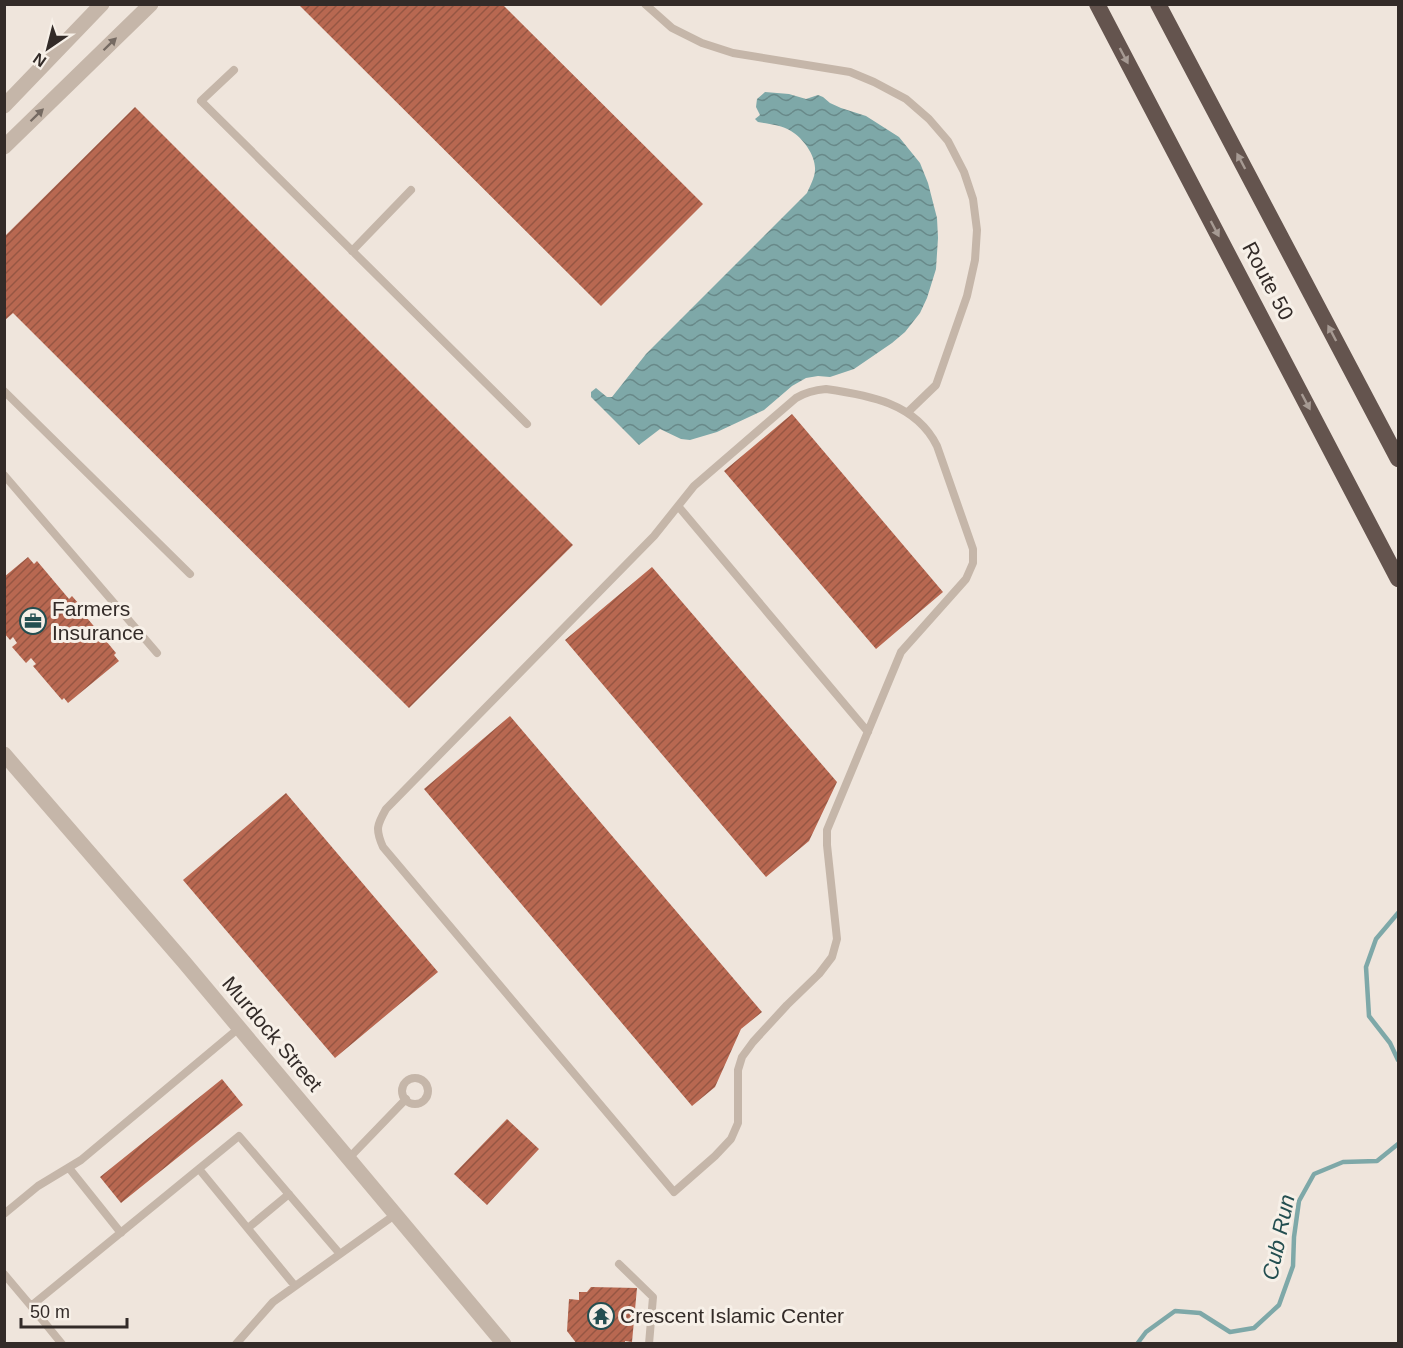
<svg xmlns="http://www.w3.org/2000/svg" width="1403" height="1348" font-family="Arial,sans-serif">
<style>
.water{fill:url(#water-waves)}
.lines{fill:none;stroke-linecap:round;stroke-linejoin:round}
.stream{stroke:#7ea8a8;stroke-width:4.5}
.building{fill:url(#building-hatch)}
.service{stroke:#c5b6a9;stroke-width:8}
.minor{stroke:#c5b6a9;stroke-width:15}
.trunk{stroke:#64544e;stroke-width:16}
.oneway{fill:#756a62}
.oneway2{fill:#a69a93}
.labels{text-anchor:middle;stroke-width:6;stroke-linejoin:round;paint-order:stroke}
.street-label{font-size:21px;fill:#332b28;stroke:#f7f0e8}
.poi-label{font-size:21px;fill:#332b28;stroke:#f7f0e8;text-anchor:start}
.water-label{font-size:22px;font-style:italic;fill:#234e50;stroke:#f7f0e8}
</style>
<defs>
<pattern id="water-waves" width="16" height="10" patternUnits="userSpaceOnUse" patternTransform="scale(1.5)"><rect width="16" height="10" fill="#7ea8a8"/><path d="M0 5q4-4 8 0t8 0" fill="none" stroke="#688989"/></pattern>
<pattern id="building-hatch" width="6" height="6" patternUnits="userSpaceOnUse" patternTransform="scale(1.5)"><rect width="6" height="6" fill="#b86851"/><path d="M-1 1l2-2M0 6l6-6M5 7l2-2" fill="none" stroke="#965643"/></pattern>
</defs>
<rect width="100%" height="100%" fill="#efe5dc"/>
<path class="water" d="M765,92L789,94L806,99L818,95L823,97L830,103L841,108L866,116L899,137L920,163L928,183L937,218L938,238L936,269L927,298L920,313L905,332L892,343L854,369L830,377L818,376L806,378L792,386L764,410L717,432L690,440L681,439L660,429L639,445L591,397V392L596,388L607,397H612L646,354L807,193C810,186 815,177 815,170C816,156 803,138 791,131C782,125 769,124 758,122L755,119L760,115L756,107L757,99Z"/>
<g class="lines">
<path class="stream" d="M1398,913L1376,939L1366,967L1369,1016L1390,1043L1398,1060
M1137,1344L1146,1332L1175,1311L1200,1313L1230,1332L1254,1328L1279,1305L1293,1266L1294,1237L1299,1201L1314,1174L1343,1162L1377,1161L1398,1144"/>
</g>
<path class="building" d="M298,4H502L703,204L601,306Z
M135,107L573,545L409,708L13,313L4,321V237Z
M792,414L943,592L876,649L724,471Z
M28,557L34,564L37,561L69,599L72,596L85,611L83,613L116,653L114,655L119,661L68,703L64,698L62,700L33,666L36,664L31,658L26,663L12,647L17,643L13,637L10,640L4,633V577Z
M652,567L837,782L809,841L766,877L565,640Z
M510,716L762,1012L741,1029L715,1087L692,1106L424,789Z
M286,793L438,972L335,1058L183,880Z
M222,1079L243,1105L121,1203L100,1177Z
M507,1119L539,1149L487,1205L454,1174Z
M591,1287L637,1288L632,1342L625,1341V1344H577L567,1331L569,1299L579,1300V1292H587Z"/>
<g class="lines">
<path class="service" d="M645,4L672,28L702,43L733,53L850,72L874,82L906,99L929,119L948,141L964,172L973,199L977,230L975,260L967,296L936,385L908,412
M234,70L201,101L527,424
M352,251L411,190
M826,389C868,395 916,403 937,446L973,549V563L966,579L901,652L827,830V845L837,939L832,957L819,974L787,1005L753,1042L742,1057L738,1070V1123L731,1139L715,1156L674,1192L383,847C375,829 377,825 386,809L654,536L694,486L796,398C806,392 814,390 826,389Z
M4,391L190,574
M4,475L157,653
M678,506L868,732
M402 1091a13 13 0 1 1 26 0a13 13 0 1 1-26 0Z
M349,1158L406,1099
M69,1168L121,1233
M199,1169L295,1286
M4,1214L38,1186L81,1160L239,1028
M248,1228L289,1194
M619,1264L653,1297L649,1344
M4,1274L31,1306
M62,1344L31,1306L239,1136L340,1254
M236,1344L273,1302L396,1214"/>
<path class="minor" d="M4,106L102,4
M4,147L151,4
M4,754L184,962L504,1344"/>
<path class="trunk" d="M1097,4L1398,579
M1158,4L1398,459"/>
</g>
<defs><path id="oneway-solid" d="M-6-.8H1V-3.2L6.5 0L1 3.2V.8H-6Z" transform="scale(1.5)"/></defs>
<g class="oneway">
<use href="#oneway-solid" transform="translate(110 44) rotate(-44)"/>
<use href="#oneway-solid" transform="translate(37 115) rotate(-44)"/>
</g>
<g class="oneway2">
<use href="#oneway-solid" transform="translate(1124 56) rotate(62)"/>
<use href="#oneway-solid" transform="translate(1241 161) rotate(-118)"/>
<use href="#oneway-solid" transform="translate(1215 229) rotate(62)"/>
<use href="#oneway-solid" transform="translate(1332 333) rotate(-118)"/>
<use href="#oneway-solid" transform="translate(1306 402) rotate(62)"/>
</g>
<defs>
<symbol id="office-ring" viewBox="-11 -11 22 22"><circle r="9.5" fill="#f7f0e8" stroke="#234e50" stroke-width="1.5"/><path d="M-6-3h4V-5.5h4V-3h4V5H-6ZM-1-4.5V-3h2v-1.5ZM-6 0V1H6V0Z" fill="#234e50"/></symbol>
<symbol id="temple-ring" viewBox="-11 -11 22 22"><circle r="9.5" fill="#f7f0e8" stroke="#234e50" stroke-width="1.5"/><path d="M0-6L5-2H3V0L6.5 2.5H4V6H1.5V3h-3V6H-4V2.5H-6.5L-3 0V-2H-5Z" fill="#234e50"/></symbol>
</defs>
<g fill-rule="evenodd">
<use href="#office-ring" x="18" y="606" width="30" height="30"/>
<use href="#temple-ring" x="586" y="1301" width="30" height="30"/>
</g>
<g class="labels">
<g class="street-label">
<text transform="translate(1268 281) rotate(62)" y="7">Route 50</text>
<text transform="translate(272 1034) rotate(50)" y="7">Murdock Street</text>
</g>
<g class="poi-label">
<text x="52" y="616">Farmers<tspan x="52" dy="24">Insurance</tspan></text>
<text x="620" y="1323">Crescent Islamic Center</text>
</g>
<g class="water-label">
<text transform="translate(1278 1237) rotate(-78)" y="8">Cub Run</text>
</g>
</g>
<rect width="1403" height="1348" fill="none" stroke="#332b28" stroke-width="12"/>
<g transform="translate(48 48) rotate(215)" stroke="#f7f0e8" stroke-width="4.5" paint-order="stroke">
<path d="M0-4.5L10 22L0 15L-10 22Z" fill="#332b28"/>
<text y="-9" font-size="16" font-weight="bold" text-anchor="middle" fill="#332b28">N</text>
</g>
<path d="M21 1318v9h106v-9" fill="none" stroke="#332b28" stroke-width="3"/>
<text x="30" y="1318" font-size="18" fill="#332b28" stroke="#f7f0e8" stroke-width="4.5" paint-order="stroke">50 m</text>
</svg>
